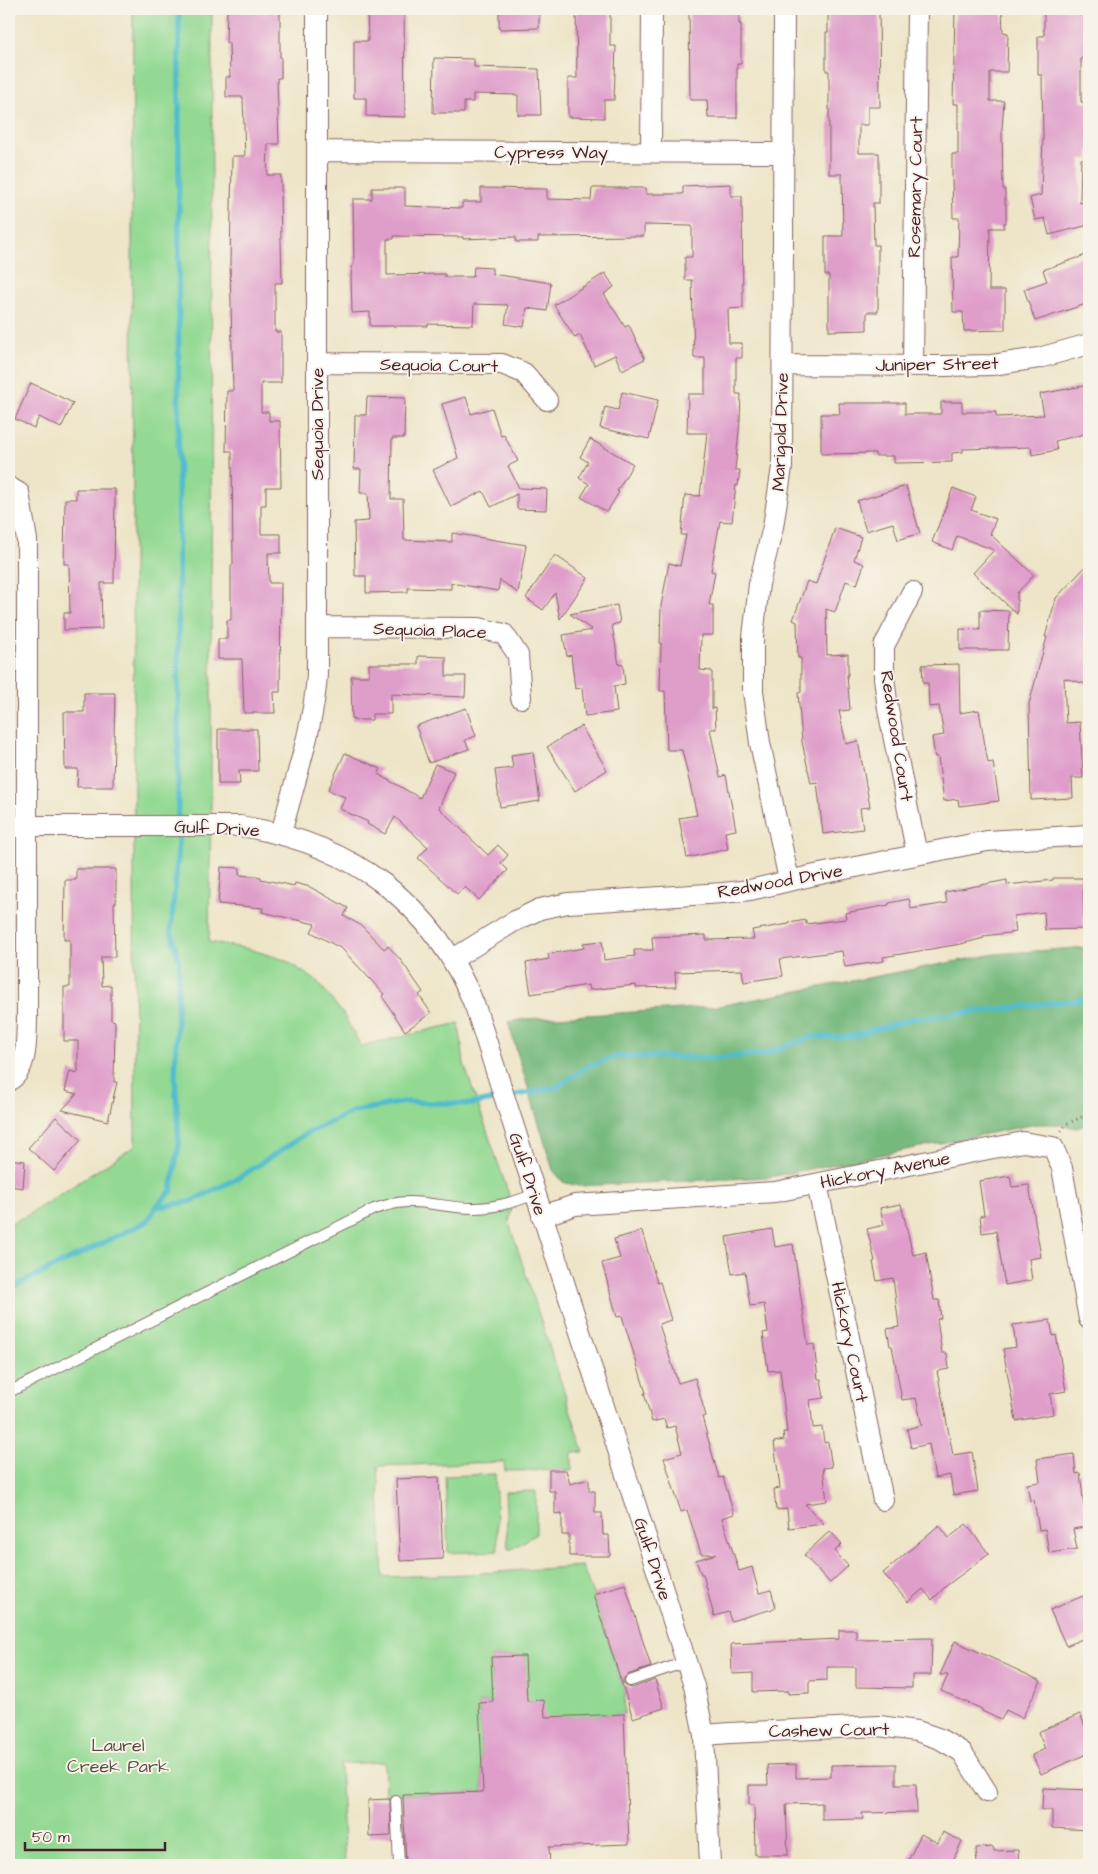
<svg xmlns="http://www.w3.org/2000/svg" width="1098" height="1874" font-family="'Architects Daughter',sans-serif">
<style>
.green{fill:#93d993;stroke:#6e7c5f}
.forest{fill:#76b97d;stroke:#606c54}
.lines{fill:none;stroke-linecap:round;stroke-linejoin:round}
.stream{stroke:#51bdcc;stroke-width:5.5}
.building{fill:#df9dca}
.lane-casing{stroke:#836462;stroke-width:12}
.street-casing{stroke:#836462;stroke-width:22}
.path{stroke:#836462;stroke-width:3;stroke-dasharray:1 4;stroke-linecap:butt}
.lane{stroke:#fff;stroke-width:10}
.street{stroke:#fff;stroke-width:20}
.labels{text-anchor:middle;stroke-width:4;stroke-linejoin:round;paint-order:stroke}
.street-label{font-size:18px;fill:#4a1f2b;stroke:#f7f3e8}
.park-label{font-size:18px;fill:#5c4e45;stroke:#f7f3e8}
</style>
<rect width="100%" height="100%" fill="#f7f3e8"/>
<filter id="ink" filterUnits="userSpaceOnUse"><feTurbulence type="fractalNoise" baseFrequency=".02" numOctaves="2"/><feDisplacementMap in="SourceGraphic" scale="10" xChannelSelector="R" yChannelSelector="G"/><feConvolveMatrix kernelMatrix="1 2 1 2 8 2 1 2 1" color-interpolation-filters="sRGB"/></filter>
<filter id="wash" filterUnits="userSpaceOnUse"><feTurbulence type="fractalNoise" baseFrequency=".0096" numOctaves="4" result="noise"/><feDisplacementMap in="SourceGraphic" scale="20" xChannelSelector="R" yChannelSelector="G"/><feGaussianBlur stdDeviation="1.12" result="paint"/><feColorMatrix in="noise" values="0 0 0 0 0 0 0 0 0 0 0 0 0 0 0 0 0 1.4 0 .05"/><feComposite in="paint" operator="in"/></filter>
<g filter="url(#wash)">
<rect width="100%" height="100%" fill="#eee5c8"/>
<path class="green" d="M133,9H212L211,801L209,942L249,949L285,960L317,981L343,1014L361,1046L459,1023L464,1064L508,1192L512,1208L509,1223L584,1452L572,1453V1470L505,1471L504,1462L378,1466L383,1577L469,1574L582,1566L593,1594L625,1693L624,1714L545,1718L526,1701L525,1656L491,1657L492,1683L497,1702L479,1703L483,1792L385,1795L384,1762L340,1764L345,1863H388V1865H9V1224L28,1215L135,1146L132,221Z
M495,1474L498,1551L448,1553L445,1476Z
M536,1491V1534L512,1549H508L505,1492Z"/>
<path class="forest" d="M1089,947V1123L1077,1128L1055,1124H1036L770,1177L578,1186L563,1182L553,1170L508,1022L525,1019L713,1007L995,954Z"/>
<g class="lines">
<path class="stream" d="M156,1207L171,1191L179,1144L175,1077L179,961L171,931L178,852V800L179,9
M9,1289L148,1221L156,1207L190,1202L240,1177L307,1133L354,1111L404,1102L471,1104L557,1087L588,1066L618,1056L715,1058L766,1054L811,1037H850L911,1019L1089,999"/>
</g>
<g id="blocks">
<path class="building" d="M227,9H269V12H280V57H281V78H277L279,144H268L267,175H281V196H280L282,283H275V332H281V383H261V412H269V421H280L281,487H266V505H261V534H281V553H268L269,583H281L280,692H274L275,713H244L242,659H218V639H227V620H231V565H233L232,451H226L227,391H233L230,262L232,156H245L243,97H226V77H230L229,43H226Z
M367,9H404L405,117L366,116V98H354V41H368Z
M499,9H539V28L499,29Z
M576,9H610V46H616L614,100H604V118L568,117V78H577Z
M689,9H739V24H741V64H737V118H708L707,100H690Z
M828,9H879L880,107H868V125H859V153H879V203H873L874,245H878V312H867V330L829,331V275H825V236H843L842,174H829V71H826V32H828Z
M955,9H1002L1003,32L1008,33L1007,72H990V101H1004L1002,129L1003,189H1005V204H1006V223H1004V228H990L989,290H1005V330L964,331L963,312H953L952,257H958L959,218H953L952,175V154H958V104H953Z
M1044,9H1089V58H1081V102H1089V159H1081L1080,203L1089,201V225L1049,235L1045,218L1035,220L1030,198L1041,195L1043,137L1042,75H1038V36H1044Z
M434,58L474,59V67L539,69L541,115H518V95L473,94V102H464V113H433Z
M731,184V196H742L743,308L728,309L729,343H742V358H736V394H741L740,421L735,470H740L738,486L736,485L732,522L720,521L711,571L715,572L709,605H713V635H701L700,670L712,671V709L715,708L716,729H710L720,777L726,775L736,830L725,832L728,849L687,858L679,818L697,815L682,750H667L665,691H660L661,643H660L661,606L669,563L680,566L686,535H681L685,495L700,496L707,433H687L688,394H705V358H694L692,280H685V257H692V226L644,225V236L538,237V242H516V237L463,239V237L394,236V239H387V275L445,274V277H473L474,267L492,268V274L551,283L547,311L527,308L524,327L505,324L508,305L474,304L473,325L428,324V326H370V312L352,313L351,276L353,264H354L353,199H372V188H405V206L462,208V202H481V188L547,189V199L591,200L592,188H646V194H683V186Z
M1089,254V303L1035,321L1024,289L1047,281L1043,270Z
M605,273L614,287L604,294L625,327L629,325L645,359L622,370L615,355L594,365L580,335L575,338L554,305Z
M31,383L73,403L61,428L39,417L34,428L15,419Z
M1089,385V433L1055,441L1057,450L1032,455L1031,447L963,449V452L952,453V462L894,463V456H875V453L821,454V414H840L839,403H905V414H941V402H962V412H996V417L1044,415L1040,394Z
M622,392L658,400L649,439L600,428L605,407L618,410Z
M367,397L405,398L404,438H392L391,499H403L404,540L452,542V533L526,545L518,593L500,580L498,591L451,583V589L408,588V592L366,593V576H355L354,522L369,521L368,493H360L361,469H354L355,415H366Z
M466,397L471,414L492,408L501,436L504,435L518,461L508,466L519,488L547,489L546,510L517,509V494L491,507L483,491L451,507L433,470L458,458L442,404Z
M590,439L633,464L617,491L619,492L607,512L581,497L589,484L579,478L588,462L580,457Z
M906,486L920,533L898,540L893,523L866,531L857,501Z
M953,488L976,497L971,510L996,519L990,534L1034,575L1017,593V614L973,573L994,550L957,536L952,550L932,542Z
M76,489H115L114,583H101L102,629L64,630V613H70L69,564H64L65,499H76Z
M835,528L861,537L854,560L864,564L857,585L846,581L835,612L826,609L827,655L848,654V675H847L850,710L839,711L846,744L858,741L870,807L860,808L863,829L823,834L817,782L811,783L802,742L798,693L801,692V658H798L797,622L793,620L807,581L816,584Z
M555,555L588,578L560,619L555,593L543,610L526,598Z
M1089,563V671L1086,684L1064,678L1066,723L1080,722L1083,778H1072L1073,798L1031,800L1029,704L1047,637H1045L1056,598Z
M617,605L620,623L612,625L619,665L623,664L625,684L614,686L617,712L585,716L582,688L575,689L571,655L567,656L563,635L592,630L570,614Z
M980,610L1009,611L1008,650H960V629L980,630Z
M418,656L446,657V676H466L465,697L391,694V714H372V720H352L351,676H369V664H418Z
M959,664L960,713L979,710L988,763L993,762L999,801L959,806L958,799L944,801L938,757H935L932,737L944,735L939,706L929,707L928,683H923L922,665Z
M84,693H115L113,787H77L78,769H65L64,712H84Z
M466,708L476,736L465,740L469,749L429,763L416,726Z
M581,726L607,770L575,791L547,747Z
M218,729H257L258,771H239L240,784H218Z
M533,752L540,801L500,807L495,770L513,768L511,755Z
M345,753L381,769L378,774L420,798L435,764L454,772L439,808L488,855L498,845L508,855L501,863L508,870L479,900L465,887L457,894L418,858L428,847L395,817L385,834L367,824L368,822L340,809L345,797L328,790Z
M221,867L240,868L239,875L261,877V879L294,886L295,883L310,887L348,908L344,916L362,926L384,949L388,946L400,959L423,992L419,995L431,1013L405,1031L382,996L384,994L342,949L311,932L315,924L262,912L263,908L218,904Z
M76,869H116V903H114L115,957H101L102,986L111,985V1020L115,1021L114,1082H117L108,1121L62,1110L77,1094L65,1091L70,1071L78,1073V1041H64V987H70V940H64L65,880H76Z
M1053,878H1083L1084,929L1045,930L1044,912L1014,916L1016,932L984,936V938L961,944L883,957L884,961L845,967L842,951L780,959L783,976L744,982L742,970L675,972L676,987L636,988V985L589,990L588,985L531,994L526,963L549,959L548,954L584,948L583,943L602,941L604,960L635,956L634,950H653L652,937L706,935V940L754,939L752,930L789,924V923L806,920V924L846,919L845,913L889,905V903L909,899L911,909L947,903L945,892L1007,880V885L1053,880Z
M56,1117L81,1140L54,1171L28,1148Z
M9,1159L25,1161L23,1188L9,1186Z
M1010,1176L1012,1187L1029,1185L1041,1257L1029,1259L1032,1280L1005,1285L996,1231L982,1233L980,1216L984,1215L979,1181Z
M901,1204L913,1255L926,1252L934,1300H939L941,1318L937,1319L942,1353H947L949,1369L937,1371L953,1455L972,1452L978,1491L953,1495L950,1475L935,1478L929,1444L911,1448L907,1429L922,1425L916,1398L902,1400L892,1346H890L887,1329L899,1327L893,1278L877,1281L873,1262L875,1261L867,1229L884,1225L880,1208Z
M772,1229L775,1247L793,1244L808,1345L814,1344L818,1379H821L824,1398L810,1400L813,1428L822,1427L824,1443L828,1442L832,1467L823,1468L827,1501L805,1504L824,1524L789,1528L787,1509L776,1510L774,1489L780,1488L774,1442L784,1440L783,1432H787L780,1370L768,1371L763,1333L768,1332L764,1304L750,1306L745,1272L732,1274L726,1237Z
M642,1231L657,1283L660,1282L671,1320L659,1324L678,1383L695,1378L706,1416L702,1417L719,1478L723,1477L734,1514L722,1518L739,1571L752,1567L759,1593L771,1590L776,1608L731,1621L728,1612L714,1616L703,1574H701L696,1560L716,1554H701L687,1510L681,1512L664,1458L682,1453L675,1426L667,1428L664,1419L652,1422L644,1393H646L622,1316L617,1317L602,1263L620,1258L614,1239Z
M1050,1320L1053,1336L1056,1335L1066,1391L1050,1394L1053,1414L1016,1421L1003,1349L1016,1347L1013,1325Z
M1074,1454L1076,1474L1080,1473L1084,1507H1086L1089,1526L1073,1529L1077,1549L1049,1553L1045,1529L1039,1530L1034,1500L1030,1501L1027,1484L1040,1482L1037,1459Z
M549,1470H566L570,1484L589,1479V1491H595V1513H602L603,1535H609L610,1556H569V1535H562V1513L555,1514V1491H549Z
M439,1477L443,1559L400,1561L396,1479Z
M966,1524L989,1554L946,1586L932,1600L923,1589L908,1602L883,1573L939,1525L949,1538Z
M830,1531L842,1544L835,1551L848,1566L830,1583L804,1555Z
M625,1584L651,1667L627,1675L623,1679V1683L626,1686L632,1688L655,1680L664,1708L633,1718L593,1594Z
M1083,1596L1089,1611V1636L1066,1646L1050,1610Z
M839,1630H856V1639L932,1638L931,1675H912V1688L856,1687V1667H827V1680L809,1681V1693L788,1694V1691L753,1692V1673L732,1674L731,1644L839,1639Z
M955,1641L1041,1681L1022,1718L1006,1710L1001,1720L982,1711V1709L941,1691L948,1675H940Z
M525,1656L527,1701L544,1700L545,1717L624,1714L629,1844L549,1847L550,1865H406L403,1795L483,1792L479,1703L493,1702L491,1657Z
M1080,1714L1089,1737V1753L1041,1774L1032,1755L1045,1749L1038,1732Z
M796,1764V1778L831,1777V1765L896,1764V1784H916L917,1812L862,1813L863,1819L822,1820V1803L786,1804L788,1855H755L754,1805H749V1785H768L767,1765Z
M1043,1788L1089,1790V1830L1052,1828V1810H1042Z
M390,1799L391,1836L369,1837L368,1800Z
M943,1832L962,1841L951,1865H906L921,1834L938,1843Z
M993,1847L994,1851L1018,1850L1019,1865H977L976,1848Z"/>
</g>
</g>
<g filter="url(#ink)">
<use href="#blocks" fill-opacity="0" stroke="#836462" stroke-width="1"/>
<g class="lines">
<defs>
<path id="lane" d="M9,1392L374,1209C382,1207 389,1204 397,1203C423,1199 449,1209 475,1208C496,1208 515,1202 535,1194
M630,1681L686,1662
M396,1801L399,1865"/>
<path id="street" d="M784,9L782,467L773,527L759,584L753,637V691L760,743L789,880
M318,151L784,153
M651,152L652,9
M317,363L502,364L524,373L547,400
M783,365L944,366L992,365L1039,358L1089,344
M913,366L917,9
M9,487L19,493L27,540V1021C26,1041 28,1069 9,1081
M912,592L884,646V678L888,709L917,855
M317,627L479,628L504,634L518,655L521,698
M9,826H240C351,843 435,903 476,1009L694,1686L704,1735L710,1865
M281,834C294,782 314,727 317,674V9
M453,959L513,922L540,909L568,903L723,893L750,890L815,875L987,841L1089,835
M817,1184L883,1500
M542,1216L575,1205L775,1192L1023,1142L1053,1147L1062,1168L1089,1319
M704,1735L730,1733L879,1726L917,1731L940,1739L962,1752L987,1792"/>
</defs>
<use href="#lane" class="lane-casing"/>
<use href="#street" class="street-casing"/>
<path class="path" d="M1061,1131L1066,1124L1089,1114"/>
<use href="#lane" class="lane"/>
<use href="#street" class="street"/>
</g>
</g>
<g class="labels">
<g class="street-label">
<text x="551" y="158">Cypress Way</text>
<text transform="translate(915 187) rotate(-89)" y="6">Rosemary Court</text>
<text transform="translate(937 364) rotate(-1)" y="6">Juniper Street</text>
<text transform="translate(439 365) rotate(1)" y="6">Sequoia Court</text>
<text transform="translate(317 424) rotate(-90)" y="6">Sequoia Drive</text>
<text transform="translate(780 432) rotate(-88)" y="6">Marigold Drive</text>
<text transform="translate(430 630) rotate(2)" y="6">Sequoia Place</text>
<text transform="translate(897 736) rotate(81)" y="6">Redwood Court</text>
<text transform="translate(217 828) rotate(3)" y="6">Gulf Drive</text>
<text transform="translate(780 881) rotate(-10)" y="6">Redwood Drive</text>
<text transform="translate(885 1170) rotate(-11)" y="6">Hickory Avenue</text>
<text transform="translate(528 1174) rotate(72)" y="6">Gulf Drive</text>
<text transform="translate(850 1342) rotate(78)" y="6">Hickory Court</text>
<text transform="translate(653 1559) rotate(72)" y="6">Gulf Drive</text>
<text transform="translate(829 1730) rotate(-1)" y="6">Cashew Court</text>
</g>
<g class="park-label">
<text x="118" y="1751">Laurel<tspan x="118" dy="21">Creek Park</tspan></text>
</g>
</g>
<rect width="1098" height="1874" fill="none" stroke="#f7f3e8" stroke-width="30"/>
<path d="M25 1842v8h140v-8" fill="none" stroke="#4a1f2b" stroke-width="2.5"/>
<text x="32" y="1842" font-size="15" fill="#4a1f2b" stroke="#f7f3e8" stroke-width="4" paint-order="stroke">50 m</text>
</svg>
